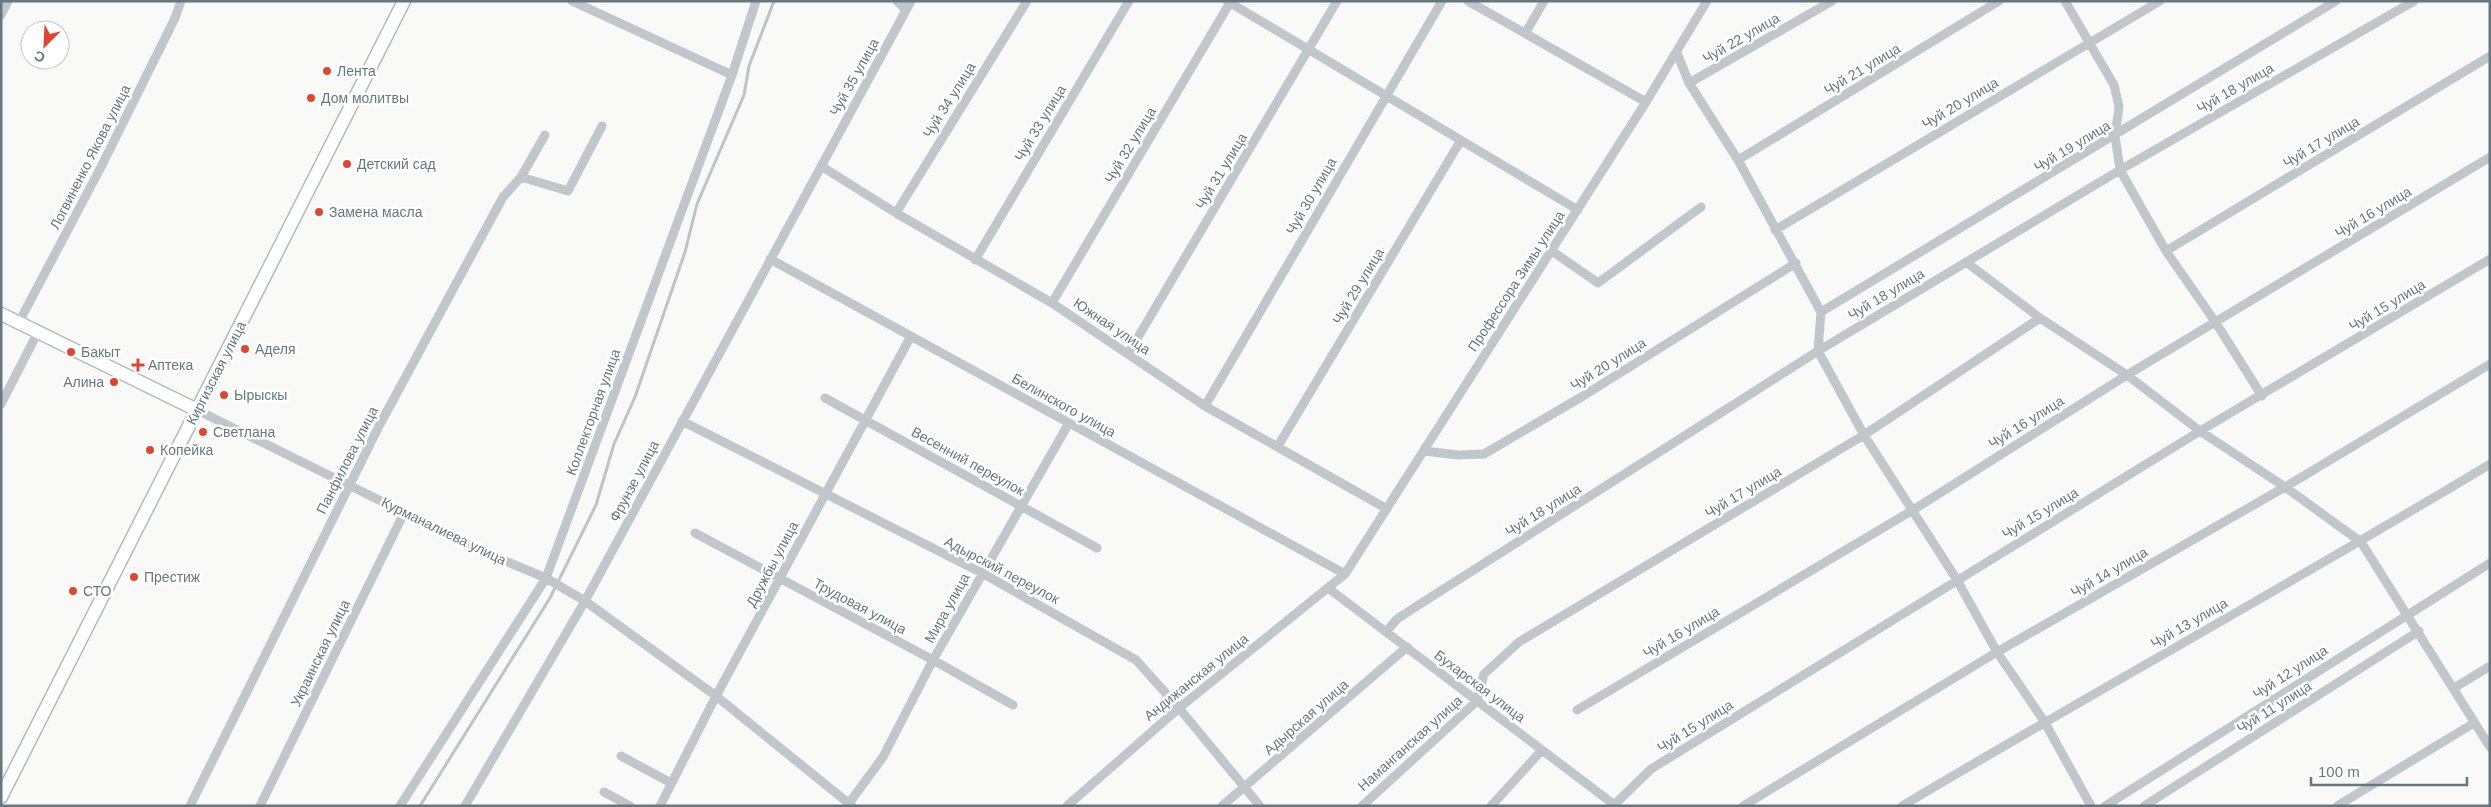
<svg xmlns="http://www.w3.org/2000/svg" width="2491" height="807" font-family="Helvetica,sans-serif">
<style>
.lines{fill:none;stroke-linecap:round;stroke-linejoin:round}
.stream{stroke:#b8c6c9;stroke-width:3}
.secondary-casing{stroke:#b3babd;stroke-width:15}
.minor{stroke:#c0c6c9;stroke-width:9}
.secondary{stroke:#fff;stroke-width:12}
.poi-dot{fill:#df4631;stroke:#fff;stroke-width:2}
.labels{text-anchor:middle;stroke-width:5;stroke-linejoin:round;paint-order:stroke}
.street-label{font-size:14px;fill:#657881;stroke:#fff}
.poi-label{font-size:14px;fill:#657881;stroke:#fff;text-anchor:start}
</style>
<rect width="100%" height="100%" fill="#f9f9f7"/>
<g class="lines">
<path class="stream" d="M420,806L550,598L596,505L614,444L635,397L685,252L697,204L744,95L749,66L774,1"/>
<defs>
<path id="secondary" d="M1,314L197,410
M1,797L404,1"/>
</defs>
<use href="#secondary" class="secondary-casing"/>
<path class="minor" d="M572,1L732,75
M897,1L906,10
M1227,1L1578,210
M1468,1L1646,102
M2065,1L2114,85L2119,107L2115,136L2120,170L2166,251L2216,323L2262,396
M1,15L8,1
M1526,32L1544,1
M1677,53L1689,83L1738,160L1821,312L1818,351L1864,435L1957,580L1997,652L2044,721L2091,806
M1689,83L1832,1
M1738,160L1999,1
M821,166L896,213L1052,303L1205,406L1387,509
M521,177L568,191L602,126
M896,213L1027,1
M1775,230L2160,1
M1552,251L1598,283L1701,207
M2166,251L2490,56
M770,259L1345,574
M975,260L1129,1
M1966,262L2040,318L2127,375L2200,431L2285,487L2361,542L2490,747
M1052,303L1231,1
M1821,312L2336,1
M19,322L101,167L175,18L181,1
M1128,354L1337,1
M825,398L1097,548
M1,404L38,332
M1205,406L1442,1
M197,410L484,552L546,578L585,601L716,696L852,806
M682,421L982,573L1136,660L1179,708L1260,806
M1278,446L1461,140
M1424,451L1458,455L1484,454L1583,396L1796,263
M695,533L933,660L1013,705
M1328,588L1616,806
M1386,632L1397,619L1417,606L1818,351L2120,170L2414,1
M2454,688L2490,666
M1577,710L1913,510L2127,375L2490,157
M621,756L671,783
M604,792L630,806
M190,806L379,426L503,197L521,177L545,135
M260,806L404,513
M400,806L546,578L732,75L756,1
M465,806L585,601L911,1
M660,806L716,696L911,336
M847,806L883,757L933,660L1069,423
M1067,806L1179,708L1345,574L1646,102L1707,1
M1222,806L1407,647
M1362,806L1477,701L1484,674L1519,642L1864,435L2040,318
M1491,806L1542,750
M1613,806L1651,769L2200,431L2490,259
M1743,806L1997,652L2285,487L2490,364
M1902,806C2097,690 2296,581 2490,464
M2105,806L2490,563
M2144,806L2419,631
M2337,806L2474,723"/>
<use href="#secondary" class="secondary"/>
</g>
<g class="poi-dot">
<circle cx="327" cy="71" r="5"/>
<circle cx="311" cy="98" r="5"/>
<circle cx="347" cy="164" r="5"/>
<circle cx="319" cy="212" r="5"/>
<circle cx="245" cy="349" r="5"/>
<circle cx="71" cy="352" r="5"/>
<path d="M135.5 357.5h5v5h5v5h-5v5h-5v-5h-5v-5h5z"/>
<circle cx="114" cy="382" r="5"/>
<circle cx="224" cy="395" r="5"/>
<circle cx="203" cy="432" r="5"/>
<circle cx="150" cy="450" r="5"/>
<circle cx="134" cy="577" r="5"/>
<circle cx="73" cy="591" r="5"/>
</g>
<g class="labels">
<g class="street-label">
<text transform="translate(1741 38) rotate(-30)" y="5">Чуй 22 улица</text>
<text transform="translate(1862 69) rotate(-31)" y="5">Чуй 21 улица</text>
<text transform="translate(854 77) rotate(-61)" y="5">Чуй 35 улица</text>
<text transform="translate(2235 88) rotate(-30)" y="5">Чуй 18 улица</text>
<text transform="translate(949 100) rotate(-58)" y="5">Чуй 34 улица</text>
<text transform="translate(1960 103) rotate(-31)" y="5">Чуй 20 улица</text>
<text transform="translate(1040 123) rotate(-59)" y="5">Чуй 33 улица</text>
<text transform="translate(2321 142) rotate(-31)" y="5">Чуй 17 улица</text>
<text transform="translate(1130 145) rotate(-59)" y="5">Чуй 32 улица</text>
<text transform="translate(2072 146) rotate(-31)" y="5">Чуй 19 улица</text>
<text transform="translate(90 157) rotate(-63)" y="5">Логвиненко Якова улица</text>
<text transform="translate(1221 171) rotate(-59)" y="5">Чуй 31 улица</text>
<text transform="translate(1311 196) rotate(-60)" y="5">Чуй 30 улица</text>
<text transform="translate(2373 212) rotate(-31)" y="5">Чуй 16 улица</text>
<text transform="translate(1516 281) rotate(-57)" y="5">Профессора Зимы улица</text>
<text transform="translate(1358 286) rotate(-59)" y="5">Чуй 29 улица</text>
<text transform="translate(1886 294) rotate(-31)" y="5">Чуй 18 улица</text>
<text transform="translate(2387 305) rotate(-31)" y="5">Чуй 15 улица</text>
<text transform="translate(1112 326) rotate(34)" y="5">Южная улица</text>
<text transform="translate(1608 364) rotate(-32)" y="5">Чуй 20 улица</text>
<text transform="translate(216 373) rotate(-63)" y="5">Киргизская улица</text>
<text transform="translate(1064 405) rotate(29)" y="5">Белинского улица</text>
<text transform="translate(593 412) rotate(-70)" y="5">Коллекторная улица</text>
<text transform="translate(2026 422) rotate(-32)" y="5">Чуй 16 улица</text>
<text transform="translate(347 460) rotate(-63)" y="5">Панфилова улица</text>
<text transform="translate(968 461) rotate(29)" y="5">Весенний переулок</text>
<text transform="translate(634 481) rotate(-62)" y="5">Фрунзе улица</text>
<text transform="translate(1743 492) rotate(-31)" y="5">Чуй 17 улица</text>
<text transform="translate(1543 510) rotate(-32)" y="5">Чуй 18 улица</text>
<text transform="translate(2040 513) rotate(-31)" y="5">Чуй 15 улица</text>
<text transform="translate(444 531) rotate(26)" y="5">Курманалиева улица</text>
<text transform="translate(772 564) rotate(-62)" y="5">Дружбы улица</text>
<text transform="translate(1002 570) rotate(28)" y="5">Адырский переулок</text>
<text transform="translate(2109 572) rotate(-30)" y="5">Чуй 14 улица</text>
<text transform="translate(860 606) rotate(28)" y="5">Трудовая улица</text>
<text transform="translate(947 608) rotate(-61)" y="5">Мира улица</text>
<text transform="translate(2189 623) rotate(-30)" y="5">Чуй 13 улица</text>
<text transform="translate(1681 632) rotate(-31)" y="5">Чуй 16 улица</text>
<text transform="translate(320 653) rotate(-64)" y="5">Украинская улица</text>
<text transform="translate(2290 672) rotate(-33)" y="5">Чуй 12 улица</text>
<text transform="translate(1196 677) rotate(-39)" y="5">Андижанская улица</text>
<text transform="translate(1480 686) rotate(37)" y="5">Бухарская улица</text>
<text transform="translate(2274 707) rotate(-32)" y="5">Чуй 11 улица</text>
<text transform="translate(1306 717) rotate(-41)" y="5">Адырская улица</text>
<text transform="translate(1695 726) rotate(-32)" y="5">Чуй 15 улица</text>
<text transform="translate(1410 743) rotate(-42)" y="5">Наманганская улица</text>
</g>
<g class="poi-label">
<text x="337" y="76">Лента</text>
<text x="321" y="103">Дом молитвы</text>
<text x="357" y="169">Детский сад</text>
<text x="329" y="217">Замена масла</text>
<text x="255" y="354">Аделя</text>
<text x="81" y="357">Бакыт</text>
<text x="148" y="370">Аптека</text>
<text x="104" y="387" text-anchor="end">Алина</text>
<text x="234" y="400">Ырыскы</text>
<text x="213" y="437">Светлана</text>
<text x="160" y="455">Копейка</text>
<text x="144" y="582">Престиж</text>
<text x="83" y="596">СТО</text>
</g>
</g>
<rect width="2491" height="807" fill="none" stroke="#657881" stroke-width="5"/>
<g transform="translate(45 45) rotate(204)"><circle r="24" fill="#ffffff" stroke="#c1c9cd"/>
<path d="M0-4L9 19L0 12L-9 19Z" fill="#df4631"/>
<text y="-8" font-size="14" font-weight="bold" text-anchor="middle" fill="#657881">С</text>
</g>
<path d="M2311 777v8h156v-8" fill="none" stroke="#657881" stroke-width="2.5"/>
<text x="2318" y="777" font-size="15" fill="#657881" stroke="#ffffff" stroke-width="4" paint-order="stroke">100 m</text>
</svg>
